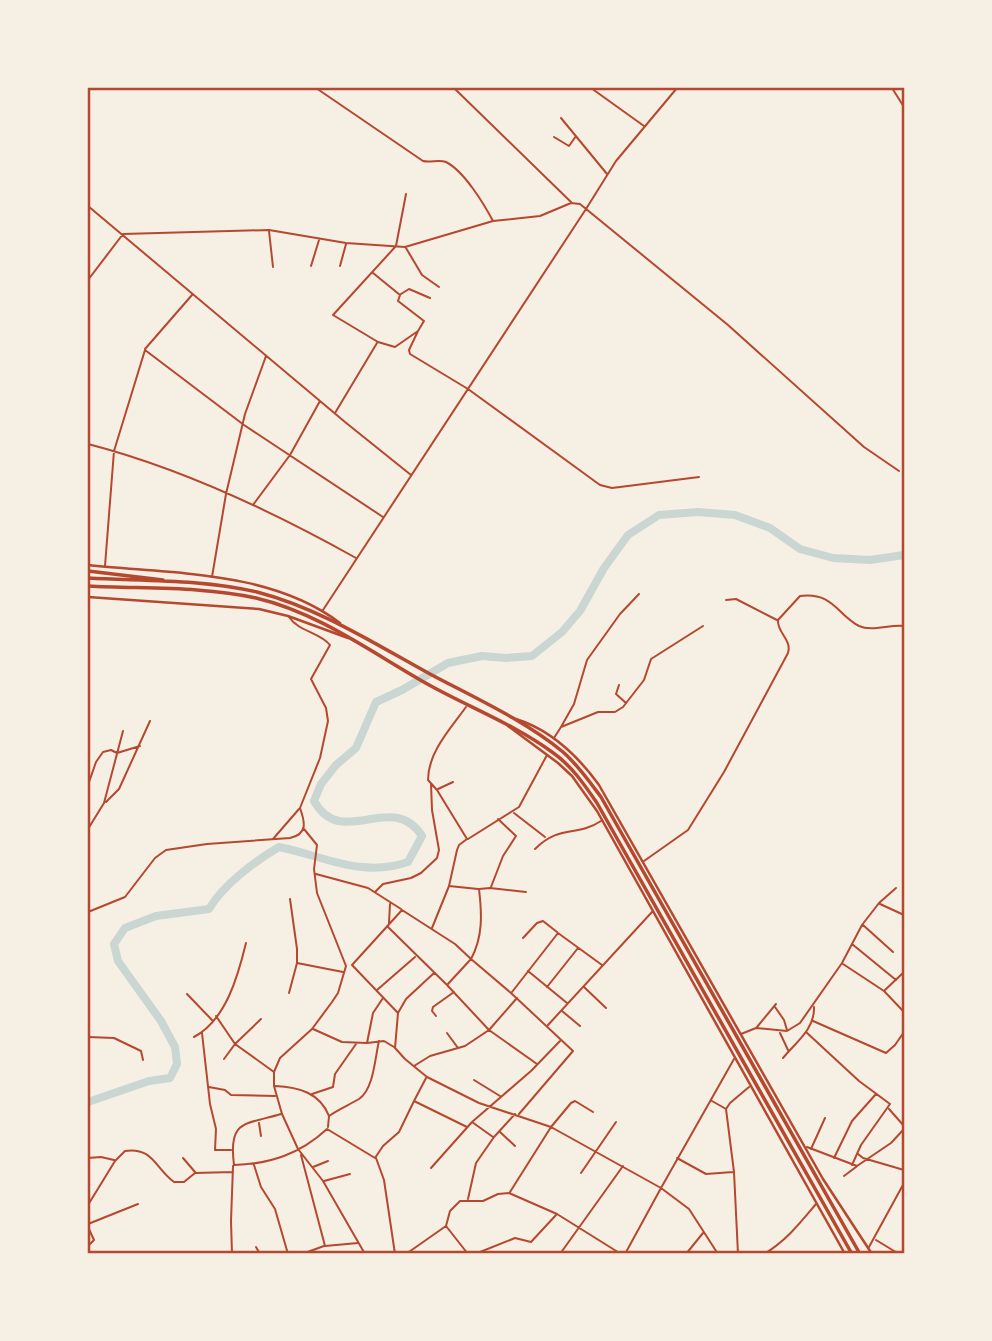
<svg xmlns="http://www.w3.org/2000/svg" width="992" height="1341" font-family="'Golos Text',sans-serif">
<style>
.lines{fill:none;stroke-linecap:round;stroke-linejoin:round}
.river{stroke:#c9d6d2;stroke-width:8}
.minor{stroke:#b5482f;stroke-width:2}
.tertiary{stroke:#b5482f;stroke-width:2.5}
.trunk{stroke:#b5482f;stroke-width:3.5}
.neatline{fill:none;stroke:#b5482f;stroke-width:2.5}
</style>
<rect width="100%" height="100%" fill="#f6efe4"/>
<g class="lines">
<path class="river" d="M88,1102L149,1081L170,1078L177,1064L175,1047L161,1021L118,961L114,944L125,928L156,916L209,909C223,885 255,861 279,847C324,856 361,878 408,862L422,836C392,789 342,851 314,801L321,784L336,765L356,748L376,702L402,690L448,663L482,656L506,658L532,656L562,632L580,611L604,568L628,535L659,515L698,512L735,515L770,528L800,549L833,558L870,560L904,555"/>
<path class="minor" d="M316,88L423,161C431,163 439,159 446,162C464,171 484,204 493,221
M454,88L571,202
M591,88L644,126
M892,88L904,107
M561,118L607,174
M554,137L569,146L576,136
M88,206L345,422L411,475
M269,231L273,267
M406,248L422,275L439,287
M311,266L319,240
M340,266L346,244
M373,273L400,295L398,301L424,321L418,331L395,347L378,342L333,315L396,246L406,194
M88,280L123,234L269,230L346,243L405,247L493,221L540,216L571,203L580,204L728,325L864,447L899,471
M401,294L409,289L430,298
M418,331L409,350L410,354L468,389L600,485L612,488L699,477
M145,349L192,295
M335,413L377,343
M88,444C181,468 272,511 356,558
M253,505L290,455L320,401
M105,566L114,451L145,350L244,425L383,517
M212,577L226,494L245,414L266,356
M726,600L736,599L777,620
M323,610L586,209L616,161L677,88
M619,685L616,694L626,703
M561,727L574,704L587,660L620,614L639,594
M554,738L561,727L598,712H615L623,707L644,680L651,659L703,626
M88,785L96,762L103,752L111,750L117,753L140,746
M438,789L453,782
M106,802L119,789L150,721
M514,813L545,837
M88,829L104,803L123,731
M304,829L317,845L314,869L317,893L346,966L338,993L332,1002L312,1029L280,1058L274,1072V1086L282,1114L298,1149L323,1181L365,1254
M273,839L299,809
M468,839L519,807L547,755
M535,849C560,824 577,837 601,821
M644,861L688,830L724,772L788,653C792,639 777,633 778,620L800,596C834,592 837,615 859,626C872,632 890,624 904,626
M316,874L368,888L401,909
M449,886L478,889
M491,887L503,856L516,836L498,819
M375,892L383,884L411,878L421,873L437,858L439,850L432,810L431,784
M880,904L904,915
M88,912L125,897L155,858L166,850L207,844L290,838C308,834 305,822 300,808L320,758L328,721L326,708L311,679L330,645C320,632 299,632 289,617
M389,923L390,904
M863,925L893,952
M388,927L446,984
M432,928L449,886L457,850L459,845L467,839L437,790L428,780C428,752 451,728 466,707
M523,938L537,923L543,921L557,932
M852,944L896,980
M297,963L343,972
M843,964L884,991L904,1012
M528,971L567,1003
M547,987L578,948
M584,987L606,1008
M377,990L415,957
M885,990L904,972
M512,992L558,933L602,965
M289,993L297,963V949L290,899
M187,994L212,1020
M775,1007L784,1020L787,1030
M562,1011L580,1026
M398,1013L406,999L434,973
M216,1016L235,1044L274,1072
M436,1016L432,1011L433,1007L454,992
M813,1021L886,1053L895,1045L904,1032
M548,1025L652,912
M757,1027L776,1004
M313,1029L342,1042L367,1043L373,1013L383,998
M806,1032L859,1081L890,1104L861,1145L852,1165
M202,1033L210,1104L216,1129L215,1150H231
M447,1033L458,1048
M780,1033L788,1050
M741,1034L756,1028L787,1031L800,1023L842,963L862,925L879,903L896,888
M88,1037L114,1038L141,1051L143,1060
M194,1037C226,1020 238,976 246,943
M367,1043L384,1041L394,1047
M783,1058C796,1042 815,1029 814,1007
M224,1059L235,1044L261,1019
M537,1064L489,1030L447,985L471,959L455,944L402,910L352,965L398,1013L395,1048L405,1059L427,1077L479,1103L551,1127L661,1188L625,1254
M414,1066L430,1056L465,1046L489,1030L517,998
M426,1078L414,1101L467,1127
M474,1080L500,1096
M275,1086C299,1087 320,1093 329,1116L328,1127
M209,1087L225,1090L231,1095L275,1096
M312,1094L333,1087L335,1074L356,1044
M712,1101L726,1109
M889,1109L904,1126
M281,1114C245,1125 228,1119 234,1165C270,1164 300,1154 327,1129L375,1158L383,1146L399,1132L414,1101
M519,1114L573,1051L511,993L471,959C483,937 482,914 479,889L490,888L526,892
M329,1116C339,1109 349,1105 359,1099C374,1089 375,1057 379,1041
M472,1122L493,1137
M259,1123L261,1136
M500,1132L515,1146
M807,1147L857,1166L891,1143L904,1129
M811,1149L825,1118
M858,1154L863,1158L904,1170
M301,1155L325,1246L358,1243
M88,1158L101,1157L114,1160
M183,1158L195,1172
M376,1158L384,1180L395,1254
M677,1158L706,1174L733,1172
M834,1158L852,1121L876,1094
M254,1165L261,1187L275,1209L288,1254
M313,1167L328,1161
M431,1168L472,1122L531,1071L560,1041
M581,1173L616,1122
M844,1176L856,1167
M88,1181V1185
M324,1181L350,1174
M510,1192L551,1127L571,1103L575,1101L593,1112
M468,1199L476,1163L494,1137L515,1114
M88,1205L115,1161L125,1151C153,1147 155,1168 174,1182H184L195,1173L233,1172
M88,1224L138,1204
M88,1227L94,1240L88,1246
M876,1240L899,1254
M256,1247L260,1254
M869,1247L904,1183
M232,1254L231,1221L233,1166
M302,1254L324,1246
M406,1254L446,1226
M468,1254L446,1226L450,1211L460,1201H483L498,1194L509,1193L557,1214L621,1254
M475,1254L515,1238L531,1242L556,1215
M560,1254L623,1166
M686,1254L703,1233
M718,1254L689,1209L661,1188L734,1059
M738,1254L734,1172L726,1109L730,1103L749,1087
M764,1254C786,1241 800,1223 816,1204"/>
<path class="tertiary" d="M88,565C171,574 270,570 340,623
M88,597L259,609L288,616L348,638
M516,719C551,730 578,756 599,785L823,1179L872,1254
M508,726L558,763L572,776L597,811L845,1254"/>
<path class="trunk" d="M88,571L163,580
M88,578C143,581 202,579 257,592C319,608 375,644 430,674C475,698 524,720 563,752C578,765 589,781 601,797L860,1254
M88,586C143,589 202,586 256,598C320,613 375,655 431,686C471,708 515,725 552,752C571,765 584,784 597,803L852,1254"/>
</g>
<rect width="992" height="1341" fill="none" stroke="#f6efe4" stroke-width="178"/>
<rect x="89" y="89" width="814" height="1163" class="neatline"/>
</svg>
